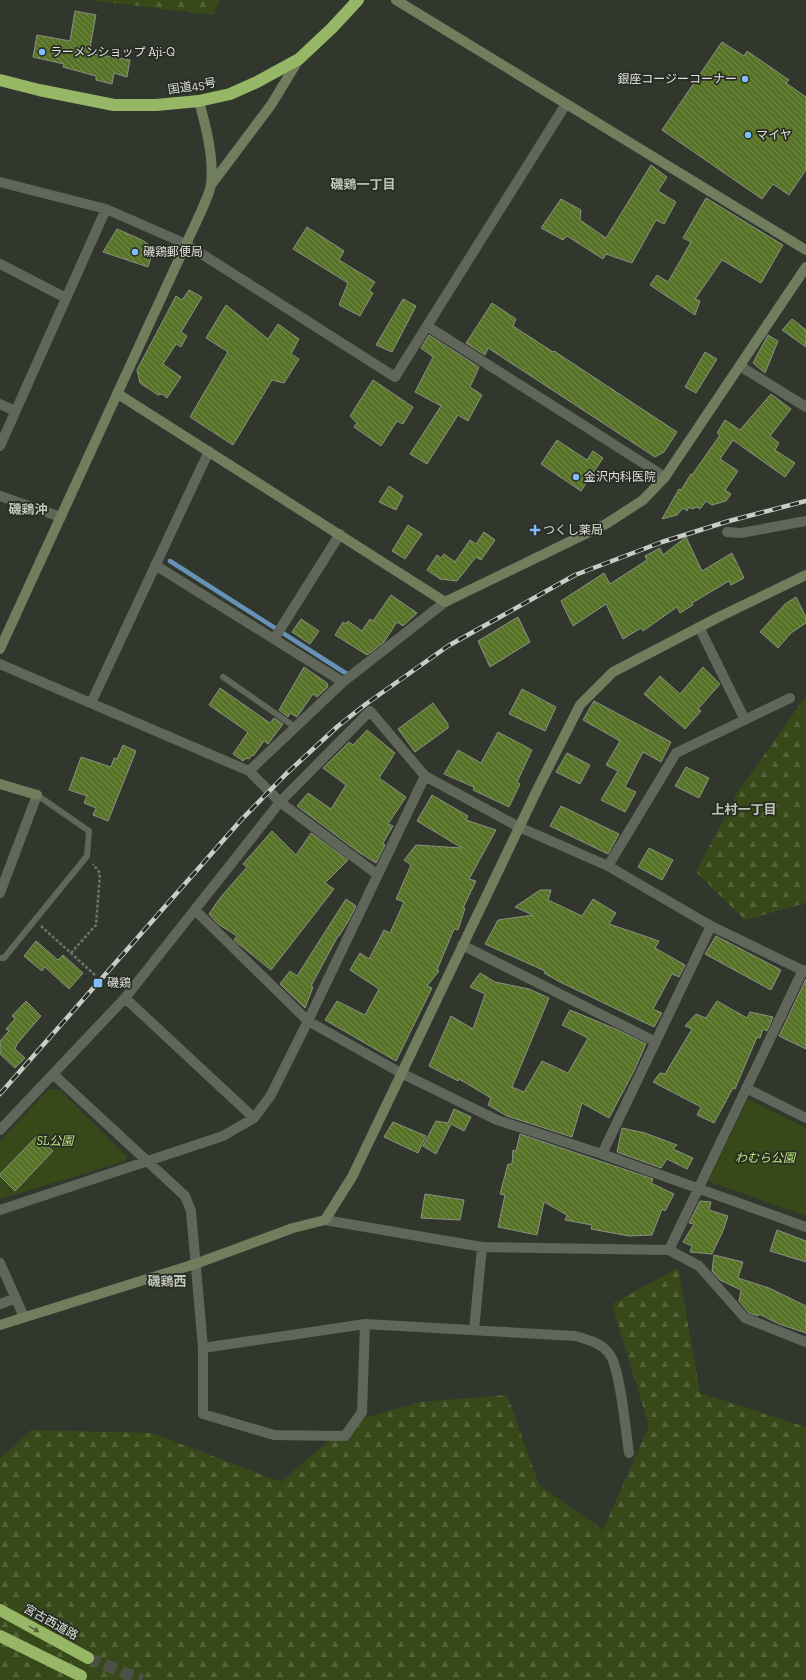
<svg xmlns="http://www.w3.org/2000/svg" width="806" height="1680" font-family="'Zilla Slab','Noto Sans JP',serif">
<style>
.green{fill:#374918}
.forest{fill:url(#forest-firs)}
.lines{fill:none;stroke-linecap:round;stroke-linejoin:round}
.stream{stroke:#6792b7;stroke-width:4.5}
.building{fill:url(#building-back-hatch);stroke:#8b9085}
.highway-tunnel{stroke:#4c5047;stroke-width:12;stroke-dasharray:12 6;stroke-linecap:butt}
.path{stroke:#6f736a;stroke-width:2.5;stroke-dasharray:3 2;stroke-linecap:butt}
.lane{stroke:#61665b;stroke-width:6}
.street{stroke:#61665b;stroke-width:10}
.secondary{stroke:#717e5e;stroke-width:10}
.highway{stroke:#96b766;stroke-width:12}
.rail-casing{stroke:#c9cdc6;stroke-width:4.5}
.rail{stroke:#282c23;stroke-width:3;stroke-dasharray:9;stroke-linecap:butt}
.oneway{fill:#54643e}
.poi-dot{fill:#80bdfa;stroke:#282c23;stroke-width:1.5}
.labels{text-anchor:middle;stroke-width:3.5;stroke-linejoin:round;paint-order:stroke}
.poi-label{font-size:12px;fill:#dde0da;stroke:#282c23;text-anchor:start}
.street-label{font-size:12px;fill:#dde0da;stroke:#282c23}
.park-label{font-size:12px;font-style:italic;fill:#bde780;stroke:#282c23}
.neighbourhood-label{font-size:13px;font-weight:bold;fill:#c0c5b9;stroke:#282c23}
</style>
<defs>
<pattern id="forest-firs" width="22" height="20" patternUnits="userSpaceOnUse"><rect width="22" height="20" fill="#374918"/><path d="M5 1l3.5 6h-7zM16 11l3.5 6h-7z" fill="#546339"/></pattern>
<pattern id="building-back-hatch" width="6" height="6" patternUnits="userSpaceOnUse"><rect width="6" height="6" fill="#577327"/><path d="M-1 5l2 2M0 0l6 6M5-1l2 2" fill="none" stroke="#778d50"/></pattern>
</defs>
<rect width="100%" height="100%" fill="#32372d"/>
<path class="green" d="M49,1089L60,1090L127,1157L123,1162L0,1199V1141Z
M748,1099L806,1128V1216L708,1181Z"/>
<path class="forest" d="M89,0H220L212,15Z
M806,696V903L745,920L696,872L738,792Z
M678,1268L700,1393L806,1427V1680H0V1459L31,1430L152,1433L281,1482L351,1422L420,1402L507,1395L539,1485L603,1530L649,1426L612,1304Z"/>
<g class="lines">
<path class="stream" d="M170,561L347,674"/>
</g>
<path class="building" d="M75,11L96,15L89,53L130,60L127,77L114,73L112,84L96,80V76L63,67L64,64L33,57L37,35L70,41Z
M722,42L744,56L747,51L789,80L786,83L806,97V170L789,195L773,184L762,199L662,130Z
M651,165L667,177L658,191L676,202L664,224L656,220L632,263L606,254L603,259L567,236L563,240L541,228L561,199L581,210L580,220L606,238Z
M706,198L783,245L761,283L722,260L695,299L700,301L695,315L650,285L657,275L668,282L691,242L683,238Z
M307,227L344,251L339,260L375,282L369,291L373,293L360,316L339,305L348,283L293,249Z
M117,229L142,240L154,248L148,267L103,252Z
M189,290L202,297L181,332L187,336L181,347L176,344L163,364L181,377L167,398L162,394L158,395L140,383L137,370L176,296L182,300Z
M403,299L416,306L392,352L376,345Z
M492,303L516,319L513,326L553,352L554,351L677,432L664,452L655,457L488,348L485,355L466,343Z
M226,305L268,339L278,324L299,339L291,354L299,359L284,383L272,380L233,445L190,417L228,352L206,338Z
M792,319L806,330V347L782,330Z
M429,335L479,367L470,387L482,395L468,421L458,415L427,464L410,454L441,406L415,392L433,357L421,348Z
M768,335L778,341L765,373L753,363Z
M705,352L717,359L696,393L685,387Z
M373,380L413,407L403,424L397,421L381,446L354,427L357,423L350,416Z
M771,394L791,409L770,436L779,443L775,450L795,463L785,477L733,440L720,459L738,471L725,490L731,494L726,501L712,505L706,501L700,509L697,507L692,509L689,507L687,511L683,508L677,515L662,519L679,489L681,490L691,474L692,475L720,435L717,433L725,420L740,430Z
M557,440L587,460L593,451L603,458L581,491L541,464Z
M389,486L403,496L396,510L379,502Z
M408,525L422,534L405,559L392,551Z
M484,532L495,540L481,560L476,557L457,581L440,579L427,570L437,555L441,558L444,554L455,562L470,540L476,544Z
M686,537L702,571L732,553L744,578L731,585L729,581L692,603L693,605L680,613L677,607L643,631L641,628L623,639L606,604L573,626L561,601L604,573L610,584L647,560L645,556L660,548L663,555Z
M391,595L417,613L403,626L397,622L384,642L367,655L335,635L343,622L346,624L348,621L362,631L370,619L373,621Z
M796,597L806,617V623L791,633L778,648L760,632L785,604Z
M518,617L530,642L490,667L478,641Z
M301,619L319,631L310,644L292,632Z
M304,667L327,683L328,687L317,697L313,694L297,717L290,713L288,717L279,710Z
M703,667L720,684L698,709L701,711L685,729L644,694L660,676L680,694Z
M220,688L270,723L274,718L283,724L268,744L264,741L253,756L252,755L249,759L246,758L243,761L233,754L248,732L209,705Z
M522,689L556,707L545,731L509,714Z
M594,701L671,742L661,762L643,752L625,787L636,792L625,812L601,800L618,771L606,765L620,741L583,720Z
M433,703L448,724V728L415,752L398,729Z
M367,730L395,753L379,778L406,797L388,824L393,826L383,843L385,845L376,863L357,851L297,806L308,793L331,809L346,785L323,768L349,742L353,745Z
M498,732L532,750L517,782L520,784L509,807L473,790L474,787L444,774L458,750L481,763Z
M123,745L136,751L108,821L93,815L96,808L84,803L87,796L69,790L81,757L111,767L114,758L117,759Z
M567,753L590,765L580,784L556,772Z
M686,767L709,778L699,798L675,786Z
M432,795L468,816L466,820L496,830L469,879L476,881L463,908H465L458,930L454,929L437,970L439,971L427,986L432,988L396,1061L325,1020L337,1001L365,1015L379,989L350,970L360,953L369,959L384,930L390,933L404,902L396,899L411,865L404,860L416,845L462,848L417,821Z
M561,806L619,834L608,854L550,826Z
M272,831L296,855L311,833L348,860L325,883L334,889L271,970L240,945L234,940L237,936L218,924L209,914L220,898L247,867L243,864Z
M649,848L673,860L662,880L638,867Z
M540,890H551L548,900L582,916L593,899L616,913L609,924L659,941L655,948L685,965L679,977L672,974L653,1009L662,1013L654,1027L560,982L544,973L545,971L485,944L498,920L533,915L515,907Z
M346,899L356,906L349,920L339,936H338L311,986L313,987L305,1008L280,984L290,971L297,976Z
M716,936L781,970L771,990L705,954Z
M36,941L58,960L63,955L83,973L69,989L45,967L42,971L24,956Z
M480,973L495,982L529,989L549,998L512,1087L524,1092L542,1061L568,1073L588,1038L562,1025L570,1010L618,1030L646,1044L634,1071L609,1118L582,1103L572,1137L507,1116L488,1105L491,1098L459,1079L458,1081L429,1066L451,1016L473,1029L485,994L470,987Z
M806,979V1049L779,1036Z
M26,1001L41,1016L17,1044L15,1049L25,1058L15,1068L0,1054V1041L9,1031L6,1029L15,1019L12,1016Z
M717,1001L747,1018L750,1012L773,1017L767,1031L763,1029L760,1038L757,1037L735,1089L733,1088L714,1123L697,1115L701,1107L653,1082L660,1073L665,1074L692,1029L685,1026L696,1014L706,1018Z
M454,1109L471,1117L464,1131L451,1124L436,1154L423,1146L436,1121L448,1123Z
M393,1122L426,1136L418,1153L384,1137Z
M622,1128L645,1133L677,1145L673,1149L693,1158L687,1169L667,1159L661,1168L617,1152Z
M520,1134L653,1179L651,1183L674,1194L665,1211L662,1209L652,1235L629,1236L591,1229L592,1225L565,1220L567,1215L544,1202L537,1235L498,1227L505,1195L500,1194L508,1164H512L513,1150L516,1151Z
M37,1136L53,1151L15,1191L0,1176V1174Z
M425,1194L464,1200L460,1220L421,1218Z
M700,1201L711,1202L709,1210L728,1216L723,1231L712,1254L690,1252L692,1246L683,1242L694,1224L689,1223Z
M777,1230L806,1241V1262L770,1251Z
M714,1255L743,1262L738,1278L769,1288L806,1306V1333L779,1324L759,1314L758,1316L749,1313L739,1301L741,1290L720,1280L712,1271Z"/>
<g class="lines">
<path class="highway-tunnel" d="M88,1658L142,1680"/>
<path class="path" d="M41,926L95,975
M71,953L96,925L100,873L93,864"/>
<path class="lane" d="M223,677L295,727
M0,958H4L87,856L89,831L37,795"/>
<path class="street" d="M0,182L106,209L186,244L395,377L566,104
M0,264L66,298
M427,326L665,477
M740,366L806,407
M0,404L15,411
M0,446L106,209
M0,496L61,517
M727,532L741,533L806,521
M155,565L343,682
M699,627L745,720
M274,639L340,534
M0,664L249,771L280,802L378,875
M91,703L209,451
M249,771L343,682L445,602
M608,866L676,753L790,698
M0,893L37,795
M195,910L308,1021L401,1073L497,1120L602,1154L806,1227
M462,945L656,1042
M125,998L254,1118
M54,1075L185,1196L191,1211L203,1348V1414L274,1435L345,1436L362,1412L365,1324
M746,1088L806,1118
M0,1130L125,998L280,802L370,711L425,776L519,827L608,866L711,926L806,972
M602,1154L711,926
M0,1210L223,1136L254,1118L271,1095L308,1021L425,776
M325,1220L482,1247L669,1250L699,1266L745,1318L806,1342
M669,1250L803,970
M0,1263L24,1317
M0,1304L16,1298
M474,1330L482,1247
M203,1348L365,1324L575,1336C589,1340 602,1343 610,1355C620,1368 626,1433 629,1453"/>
<path class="secondary" d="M396,0L806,250
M211,185L271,105L299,59
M118,394L445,602L606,524L643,500L665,477L806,267
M0,649L186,244C192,230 210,196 211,184C214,157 206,127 199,101
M0,784L37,795
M0,1325L195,1264L293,1228L325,1220L352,1177L538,788L580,705L613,672L717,618L806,575"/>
<path class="highway" d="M0,80L39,90L114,105H156L199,101L230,94L257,82L299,59L332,28L358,0
M0,1610L88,1658
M0,1636L81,1676"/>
<defs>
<path id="rail" d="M0,1094L242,819L286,774L338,726L366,704L448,646L575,575L662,542L729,521L806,501"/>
</defs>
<use href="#rail" class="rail-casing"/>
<use href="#rail" class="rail"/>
</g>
<defs><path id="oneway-solid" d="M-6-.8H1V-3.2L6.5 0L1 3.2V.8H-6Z"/></defs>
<use class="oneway" href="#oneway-solid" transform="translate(34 1629) rotate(29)"/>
<g class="poi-dot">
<circle cx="42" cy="52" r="4"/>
<circle cx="745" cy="79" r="4"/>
<circle cx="748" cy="135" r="4"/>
<circle cx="135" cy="252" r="4"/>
<circle cx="576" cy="477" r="4"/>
<path d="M533 524h4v4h4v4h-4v4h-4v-4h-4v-4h4z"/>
<rect x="93" y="978" width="10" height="10" rx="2"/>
</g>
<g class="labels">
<g class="poi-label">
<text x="50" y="56">ラーメンショップ Aji-Q</text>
<text x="737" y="83" text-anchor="end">銀座コージーコーナー</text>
<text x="756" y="139">マイヤ</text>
<text x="143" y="256">磯鶏郵便局</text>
<text x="584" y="481">金沢内科医院</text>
<text x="543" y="534">つくし薬局</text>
<text x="107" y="987">磯鶏</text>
</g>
<g class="street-label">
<text transform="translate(192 86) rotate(-9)" y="4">国道45号</text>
<text transform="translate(51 1622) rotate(29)" y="4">宮古西道路</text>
</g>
<g class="park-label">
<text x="55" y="1145">SL公園</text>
<text x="765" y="1162">わむら公園</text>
</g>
<g class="neighbourhood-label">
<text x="363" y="189">磯鶏一丁目</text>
<text x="28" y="514">磯鶏沖</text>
<text x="744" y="814">上村一丁目</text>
<text x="167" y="1286">磯鶏西</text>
</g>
</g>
</svg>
